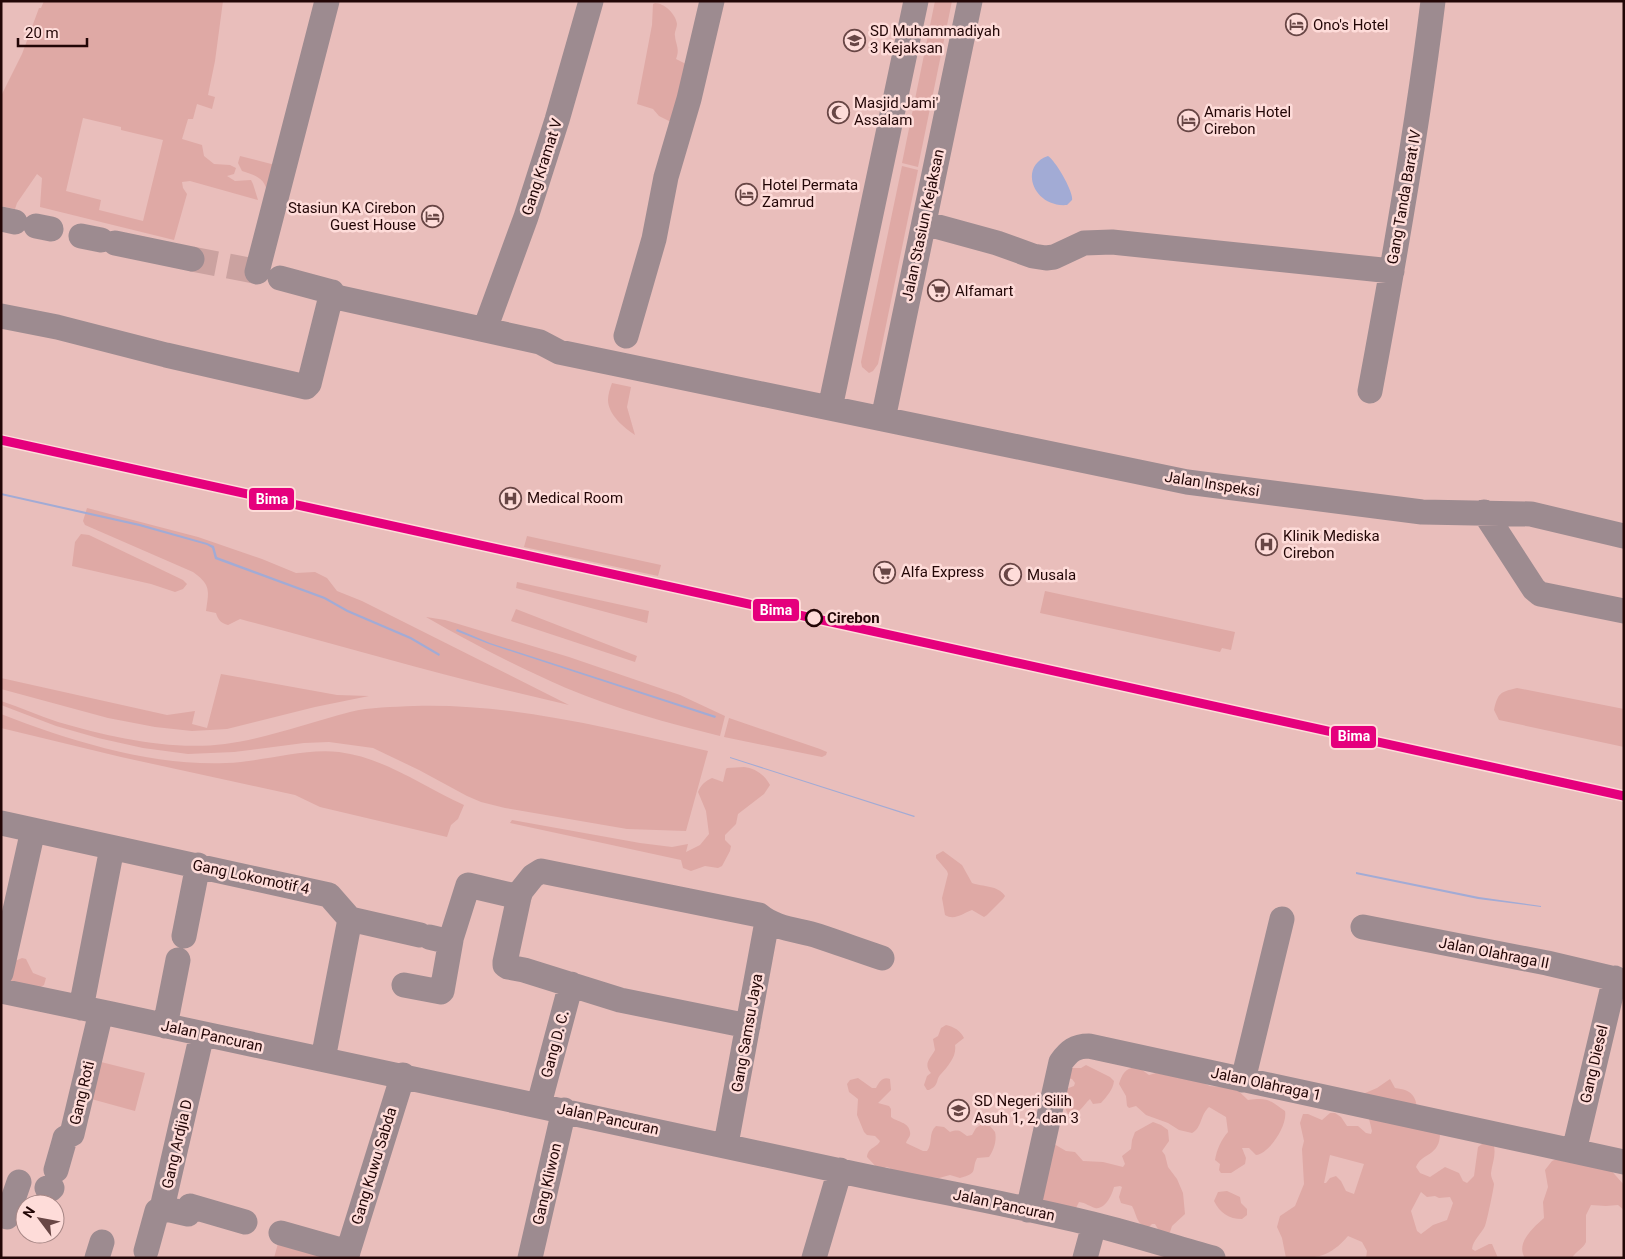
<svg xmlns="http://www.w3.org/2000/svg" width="1625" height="1259" font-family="Roboto,sans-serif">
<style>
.green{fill:#dfa9a5;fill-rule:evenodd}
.water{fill:#a2abd5}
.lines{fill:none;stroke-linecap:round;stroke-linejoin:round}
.street-tunnel{stroke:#cba2a0;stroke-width:25;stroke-dasharray:25 12;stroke-linecap:butt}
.street{stroke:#9d8b90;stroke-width:25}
.rail-1-casing{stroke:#fedcd9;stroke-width:12}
.rail-1{stroke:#e5007d;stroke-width:9}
.stop-dot{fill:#fedcd9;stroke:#220606;stroke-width:2.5}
.labels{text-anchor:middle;stroke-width:5;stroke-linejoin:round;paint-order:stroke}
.poi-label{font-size:15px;fill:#220606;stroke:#fedcd9;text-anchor:start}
.street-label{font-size:15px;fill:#220606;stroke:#fedcd9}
.stop-label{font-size:15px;font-weight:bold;fill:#220606;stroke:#fedcd9;text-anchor:start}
.line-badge{stroke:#fedcd9;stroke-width:2}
.badge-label{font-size:14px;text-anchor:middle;font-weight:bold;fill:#fff}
</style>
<rect width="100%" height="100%" fill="#e9bebb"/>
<path class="green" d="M44,1H223L215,61L208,95L215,97L212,109L197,104L193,119H188L182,139L202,145L204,156L214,164L230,165L236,168L234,174L227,176L235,181L251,180L253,184L258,200L190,181L182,182L183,188L187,194L174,240L40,207L42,178L37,174L17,203L15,209L1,206V96L22,54L39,8H41ZM83,118L121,127V130L163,140L143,221L99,210L101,200L66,191Z
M935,1H952L918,167L902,163Z
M655,3C664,3 676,14 677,24C677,28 674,32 675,36C676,46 680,48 676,59L686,64L673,123L659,116L653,109L637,104L652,25L653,4Z
M240,156L279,166L267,192C265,178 255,175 242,171L238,163Z
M902,166L918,170L878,364L873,371L869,373L862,367L861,362Z
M612,383L631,387L627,407L635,435C624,428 608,414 608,400C608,394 610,389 612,383Z
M87,508L198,537L262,559L296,573L315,572L327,578L337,591L362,601L569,705C458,680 349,648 240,619L228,625C221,623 218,620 216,613L206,611C209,590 211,585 193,572L85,525L83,521Z
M81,534L89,535L183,580L187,584L183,589L175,592L151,584L72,566L75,542Z
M527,536L661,565L658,576L524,547Z
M517,582L649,611L647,623L516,588Z
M1045,591L1235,632L1231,650L1222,648L1220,652L1040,613Z
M516,609L637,656L635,662L511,621Z
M426,617L445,620L569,657L680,695L725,716L720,736C668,723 616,709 566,688C518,667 471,643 426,617Z
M221,674L337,695L369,696L315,707L227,729L192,731L155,727L108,718L1,689V678L167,715L195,711L192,724L207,728Z
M1517,688L1624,709V747L1499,720L1494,710C1498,693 1500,692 1517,688Z
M1,701C20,707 39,716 58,722C110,737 170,751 225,744C268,738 308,723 350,712C370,707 393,707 414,706C513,703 611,729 708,751L686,831L627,829L505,808L481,802L467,796L419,770L373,748L329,742L304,743L234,752L188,754L143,748L98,738L56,726L1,705Z
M1,714C70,741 151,766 226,763C263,762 301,748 339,752C385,758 422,786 464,805L458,819L451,825L447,837L320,807L295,795L121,757L1,728Z
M729,718L820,749L827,752L826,755L822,757L724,737Z
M744,767C755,768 765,775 770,785L764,794L738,814L736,824L725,835V840L731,846L730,851L722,866L718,868L705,866L691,871L683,868L681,860L510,823L512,820L640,843L672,847L688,844L686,852L700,845L709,834L706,811L698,792C701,785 705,781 712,778L723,782L726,769L727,768Z
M943,851L962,865L972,883C983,887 998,885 1005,896L1003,899L987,915L984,917L972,910C963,913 955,921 945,915L942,898L948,874L947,871L936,858V855Z
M2,951L15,961L22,958L26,959L33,973L46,978L44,985L39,988L11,995Z
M946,1025C954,1027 960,1030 964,1038L955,1045C957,1056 948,1066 941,1074C935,1080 940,1085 929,1090H927L924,1085L927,1076L931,1073C923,1064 930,1059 935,1050L933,1039L938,1036L941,1028Z
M93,1060L145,1073L135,1111L84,1097Z
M1086,1065L1110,1077L1114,1081C1113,1090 1107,1096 1101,1103L1093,1104L1090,1099C1082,1106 1080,1115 1068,1114L1064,1106L1066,1089L1074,1086L1075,1083L1072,1079L1066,1078L1072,1068H1081Z
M1135,1067L1141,1069L1149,1075L1156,1073L1201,1082L1210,1086L1220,1087L1230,1083L1248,1100C1268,1097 1269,1100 1285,1111C1288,1125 1269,1154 1256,1155L1249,1148H1242L1246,1158L1245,1164L1231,1173H1221L1219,1170L1220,1164L1215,1160C1217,1149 1221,1140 1228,1132L1226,1117L1209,1107C1200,1115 1202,1128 1192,1133L1179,1130L1168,1123L1146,1115L1136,1106L1129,1108L1127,1106L1126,1096L1119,1084C1122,1074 1125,1069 1135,1067Z
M858,1078L872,1088H876C879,1082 883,1076 890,1079L891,1090L878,1103L889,1106L891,1109V1117C897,1122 909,1122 910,1132C911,1137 907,1139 906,1143L923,1151H927C933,1143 928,1133 936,1126L944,1127L950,1132C959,1129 960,1131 967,1136L972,1135L976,1128L982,1124L990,1126L995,1132C997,1140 994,1150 989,1157L977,1158C971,1170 979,1173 960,1178L950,1175L939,1178L891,1172L890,1168L886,1167L880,1171L867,1157C868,1147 877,1148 880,1141L875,1136L867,1135L864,1132L857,1115L858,1099L849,1092L847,1084L850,1080Z
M1390,1079L1395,1088C1412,1090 1417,1096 1417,1113L1440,1133C1440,1157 1422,1152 1416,1167L1420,1173L1430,1177L1445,1167L1459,1173L1463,1181L1467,1183L1474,1176L1478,1147L1486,1141L1494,1146C1496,1156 1492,1164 1491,1173C1491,1178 1493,1180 1494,1184C1494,1187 1487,1221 1485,1226C1481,1234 1473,1240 1472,1249L1475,1251L1489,1244H1492L1498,1258H1366L1367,1251L1362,1242L1348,1236C1328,1259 1316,1258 1286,1258L1282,1238L1277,1227L1280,1216L1295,1206L1304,1184L1302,1149L1304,1141L1300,1123L1303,1114H1308L1322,1120L1330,1113H1335L1341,1117L1347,1126H1358L1366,1133L1371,1134L1372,1131L1363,1094L1377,1088ZM1330,1155L1364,1164L1354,1194L1346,1191L1341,1181L1336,1176L1330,1178L1326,1183H1324ZM1421,1192L1427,1197L1435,1196L1439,1198L1450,1197L1453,1203L1447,1220L1433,1225L1421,1234L1417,1231L1411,1211Z
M1153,1122L1161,1125L1168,1130L1169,1141L1162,1151L1165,1155L1168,1167L1177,1179L1183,1193L1185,1214L1172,1226L1170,1232L1168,1234L1158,1229L1155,1224H1152L1148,1228C1136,1224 1137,1215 1132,1206L1121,1203L1119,1197L1122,1187L1120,1186L1114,1187C1112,1195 1105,1210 1095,1208C1089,1206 1086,1203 1079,1202L1075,1210L1045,1205L1034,1189L1054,1144L1066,1151L1075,1152L1083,1161L1103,1162L1123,1167L1125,1164L1122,1156L1131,1149L1132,1140L1135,1132Z
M1559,1158L1609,1168L1624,1185V1210L1618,1205L1606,1206L1591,1205L1586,1215V1242C1583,1249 1576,1251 1572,1258H1525C1515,1243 1534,1227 1544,1218L1543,1202L1548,1187L1545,1170L1552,1161Z
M1227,1191L1240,1197L1241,1203L1247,1209V1215L1242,1219C1229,1219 1220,1213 1214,1201L1218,1192Z
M280,1236L340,1258H274Z"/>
<path class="water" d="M1048,156C1055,160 1074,192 1072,200L1067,205C1033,208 1018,166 1048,156Z
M1,493L140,524L207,543L214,546L217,557L325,597L348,610L411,637L440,654L439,656L410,639L347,612L324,599L215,559L212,548L207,545L139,526L1,495Z
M457,629L490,643L716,716L715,718L489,644L456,631Z
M730,757L915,816L914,817L730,758Z
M1356,872L1479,897L1541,906V907L1478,899L1356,874Z"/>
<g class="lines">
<path class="street-tunnel" d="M192,259L254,271"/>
<path class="street" d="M1,219L15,222
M924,223L997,243L1033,256L1046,258L1054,257L1084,243L1112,242L1392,271
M36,226L51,229
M81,236L101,240
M115,243L192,259
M257,272L327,1
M280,278L332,292L336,297L540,342L559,352L1187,482L1422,512L1531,514L1624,536
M1,316L57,327L166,355L306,387L309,384L332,292
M485,329L526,217L557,120L591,1
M626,336L654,239L666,177L689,99L712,1
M1370,391C1394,262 1417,132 1433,1
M830,408L916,1
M883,419L970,1
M1484,512L1534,589L1540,594L1624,611
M1,823L329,895L350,919L323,1059
M350,919L420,935
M1363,927L1547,963L1624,981
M184,936L198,865
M429,937L450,942L468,885L519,897
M1,973L33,830
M404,985L441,992L442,991L451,940
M1,991C280,1049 559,1108 836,1170C922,1189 1008,1203 1092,1224C1133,1234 1173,1247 1213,1258
M81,1008L112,848
M165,1026L178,960
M748,1026L620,1000L524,970L508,967L505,965V962L519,897L521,891L533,876L541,871L759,915C775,929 799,930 818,936C839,943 861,951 882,958
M1243,1080L1282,919
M539,1104L571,984
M726,1144L766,927L765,921
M1574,1151L1615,978
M56,1170L64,1142L65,1138L72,1134L101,1012
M47,1188L51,1189L52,1188
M162,1208L188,1214L190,1206L245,1222
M1028,1210L1061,1062C1069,1051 1075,1046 1089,1046L1624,1162
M7,1217L19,1182
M281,1233L348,1252
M146,1251L157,1211L162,1208L202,1034
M97,1258L102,1242
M346,1258L403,1075
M530,1258L564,1110
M814,1258L840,1170
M1085,1258L1094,1225"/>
<defs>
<path id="rail-1" d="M1,440L1624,796"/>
</defs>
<use href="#rail-1" class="rail-1-casing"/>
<use href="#rail-1" class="rail-1"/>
</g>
<defs>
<symbol id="hotel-ring" viewBox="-11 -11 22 22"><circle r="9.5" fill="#fedcd9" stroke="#684645" stroke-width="1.5"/><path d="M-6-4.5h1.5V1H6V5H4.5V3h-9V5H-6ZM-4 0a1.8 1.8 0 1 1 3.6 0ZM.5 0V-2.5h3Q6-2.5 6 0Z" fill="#684645"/></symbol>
<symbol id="school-ring" viewBox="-11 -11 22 22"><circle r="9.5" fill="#fedcd9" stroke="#684645" stroke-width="1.5"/><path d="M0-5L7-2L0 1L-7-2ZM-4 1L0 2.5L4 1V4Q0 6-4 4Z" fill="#684645"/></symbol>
<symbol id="mosque-ring" viewBox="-11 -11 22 22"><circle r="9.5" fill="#fedcd9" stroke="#684645" stroke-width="1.5"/><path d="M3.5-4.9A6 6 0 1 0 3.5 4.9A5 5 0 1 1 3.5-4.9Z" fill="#684645"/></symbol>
<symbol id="supermarket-ring" viewBox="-11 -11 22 22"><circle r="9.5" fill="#fedcd9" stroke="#684645" stroke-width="1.5"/><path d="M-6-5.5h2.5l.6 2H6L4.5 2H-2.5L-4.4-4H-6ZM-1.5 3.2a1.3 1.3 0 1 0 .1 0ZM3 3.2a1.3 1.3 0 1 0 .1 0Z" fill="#684645"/></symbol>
<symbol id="hospital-ring" viewBox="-11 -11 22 22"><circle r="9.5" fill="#fedcd9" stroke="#684645" stroke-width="1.5"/><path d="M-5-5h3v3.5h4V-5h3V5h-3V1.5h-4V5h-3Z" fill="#684645"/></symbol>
</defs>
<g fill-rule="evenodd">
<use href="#hotel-ring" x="1284" y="12" width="25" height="25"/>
<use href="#school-ring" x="842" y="28" width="25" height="25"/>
<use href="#mosque-ring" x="826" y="100" width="25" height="25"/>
<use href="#hotel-ring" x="1176" y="108" width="25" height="25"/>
<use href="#hotel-ring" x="734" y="182" width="25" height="25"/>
<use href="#hotel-ring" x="420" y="204" width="25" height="25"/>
<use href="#supermarket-ring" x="926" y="278" width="25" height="25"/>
<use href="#hospital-ring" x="498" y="486" width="25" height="25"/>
<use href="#hospital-ring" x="1254" y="532" width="25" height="25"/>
<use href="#supermarket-ring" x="872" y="560" width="25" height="25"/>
<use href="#mosque-ring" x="998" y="562" width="25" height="25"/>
<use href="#school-ring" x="946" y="1098" width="25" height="25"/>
</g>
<circle class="stop-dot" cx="814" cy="618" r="8"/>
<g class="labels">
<g class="poi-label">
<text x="1313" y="30">Ono's Hotel</text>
<text x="870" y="36">SD Muhammadiyah<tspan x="870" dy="17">3 Kejaksan</tspan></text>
<text x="854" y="108">Masjid Jami'<tspan x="854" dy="17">Assalam</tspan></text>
<text x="1204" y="117">Amaris Hotel<tspan x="1204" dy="17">Cirebon</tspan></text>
<text x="762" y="190">Hotel Permata<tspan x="762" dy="17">Zamrud</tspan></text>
<text x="416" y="213" text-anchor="end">Stasiun KA Cirebon<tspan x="416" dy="17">Guest House</tspan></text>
<text x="955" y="296">Alfamart</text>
<text x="527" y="503">Medical Room</text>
<text x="1283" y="541">Klinik Mediska<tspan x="1283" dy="17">Cirebon</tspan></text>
<text x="901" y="577">Alfa Express</text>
<text x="1027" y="580">Musala</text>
<text x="974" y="1106">SD Negeri Silih<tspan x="974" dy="17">Asuh 1, 2, dan 3</tspan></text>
</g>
<g class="street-label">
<text transform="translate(542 167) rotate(-72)" y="5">Gang Kramat V</text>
<text transform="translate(1404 197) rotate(-80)" y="5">Gang Tanda Barat IV</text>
<text transform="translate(923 225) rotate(-78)" y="5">Jalan Stasiun Kejaksan</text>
<text transform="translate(1212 484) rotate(9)" y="5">Jalan Inspeksi</text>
<text transform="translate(251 877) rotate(12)" y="5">Gang Lokomotif 4</text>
<text transform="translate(1494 953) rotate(11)" y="5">Jalan Olahraga II</text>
<text transform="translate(747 1033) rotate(-80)" y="5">Gang Samsu Jaya</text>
<text transform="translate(212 1036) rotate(12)" y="5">Jalan Pancuran</text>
<text transform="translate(555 1044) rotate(-75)" y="5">Gang D. C.</text>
<text transform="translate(1594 1064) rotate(-77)" y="5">Gang Diesel</text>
<text transform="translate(1266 1084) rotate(12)" y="5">Jalan Olahraga 1</text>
<text transform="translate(82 1093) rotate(-77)" y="5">Gang Roti</text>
<text transform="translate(608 1119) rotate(12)" y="5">Jalan Pancuran</text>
<text transform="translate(177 1144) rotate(-77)" y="5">Gang Ardjia D</text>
<text transform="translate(374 1166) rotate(-73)" y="5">Gang Kuwu Sabda</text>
<text transform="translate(547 1184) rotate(-77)" y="5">Gang Kliwon</text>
<text transform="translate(1004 1205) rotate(12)" y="5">Jalan Pancuran</text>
</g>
<g class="stop-label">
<text x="827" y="623">Cirebon</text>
</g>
</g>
<g class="line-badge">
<rect x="248" y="487" width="47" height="24" rx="5" fill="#e5007d"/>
<rect x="752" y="598" width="48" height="24" rx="5" fill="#e5007d"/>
<rect x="1330" y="725" width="47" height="24" rx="5" fill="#e5007d"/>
</g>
<g class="badge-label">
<text x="272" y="504">Bima</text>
<text x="776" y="615">Bima</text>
<text x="1354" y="741">Bima</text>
</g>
<rect width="1625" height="1259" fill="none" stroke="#220606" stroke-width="5"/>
<g transform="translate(40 1219) rotate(302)"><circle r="24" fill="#fedcd9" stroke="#a68685"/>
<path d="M0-4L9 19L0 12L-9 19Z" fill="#684645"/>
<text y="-8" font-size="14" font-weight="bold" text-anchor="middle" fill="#220606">N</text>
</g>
<path d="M18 38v8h69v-8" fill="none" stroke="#220606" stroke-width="2.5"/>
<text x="25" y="38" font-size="15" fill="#220606" stroke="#fedcd9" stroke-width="4" paint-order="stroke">20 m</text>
</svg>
